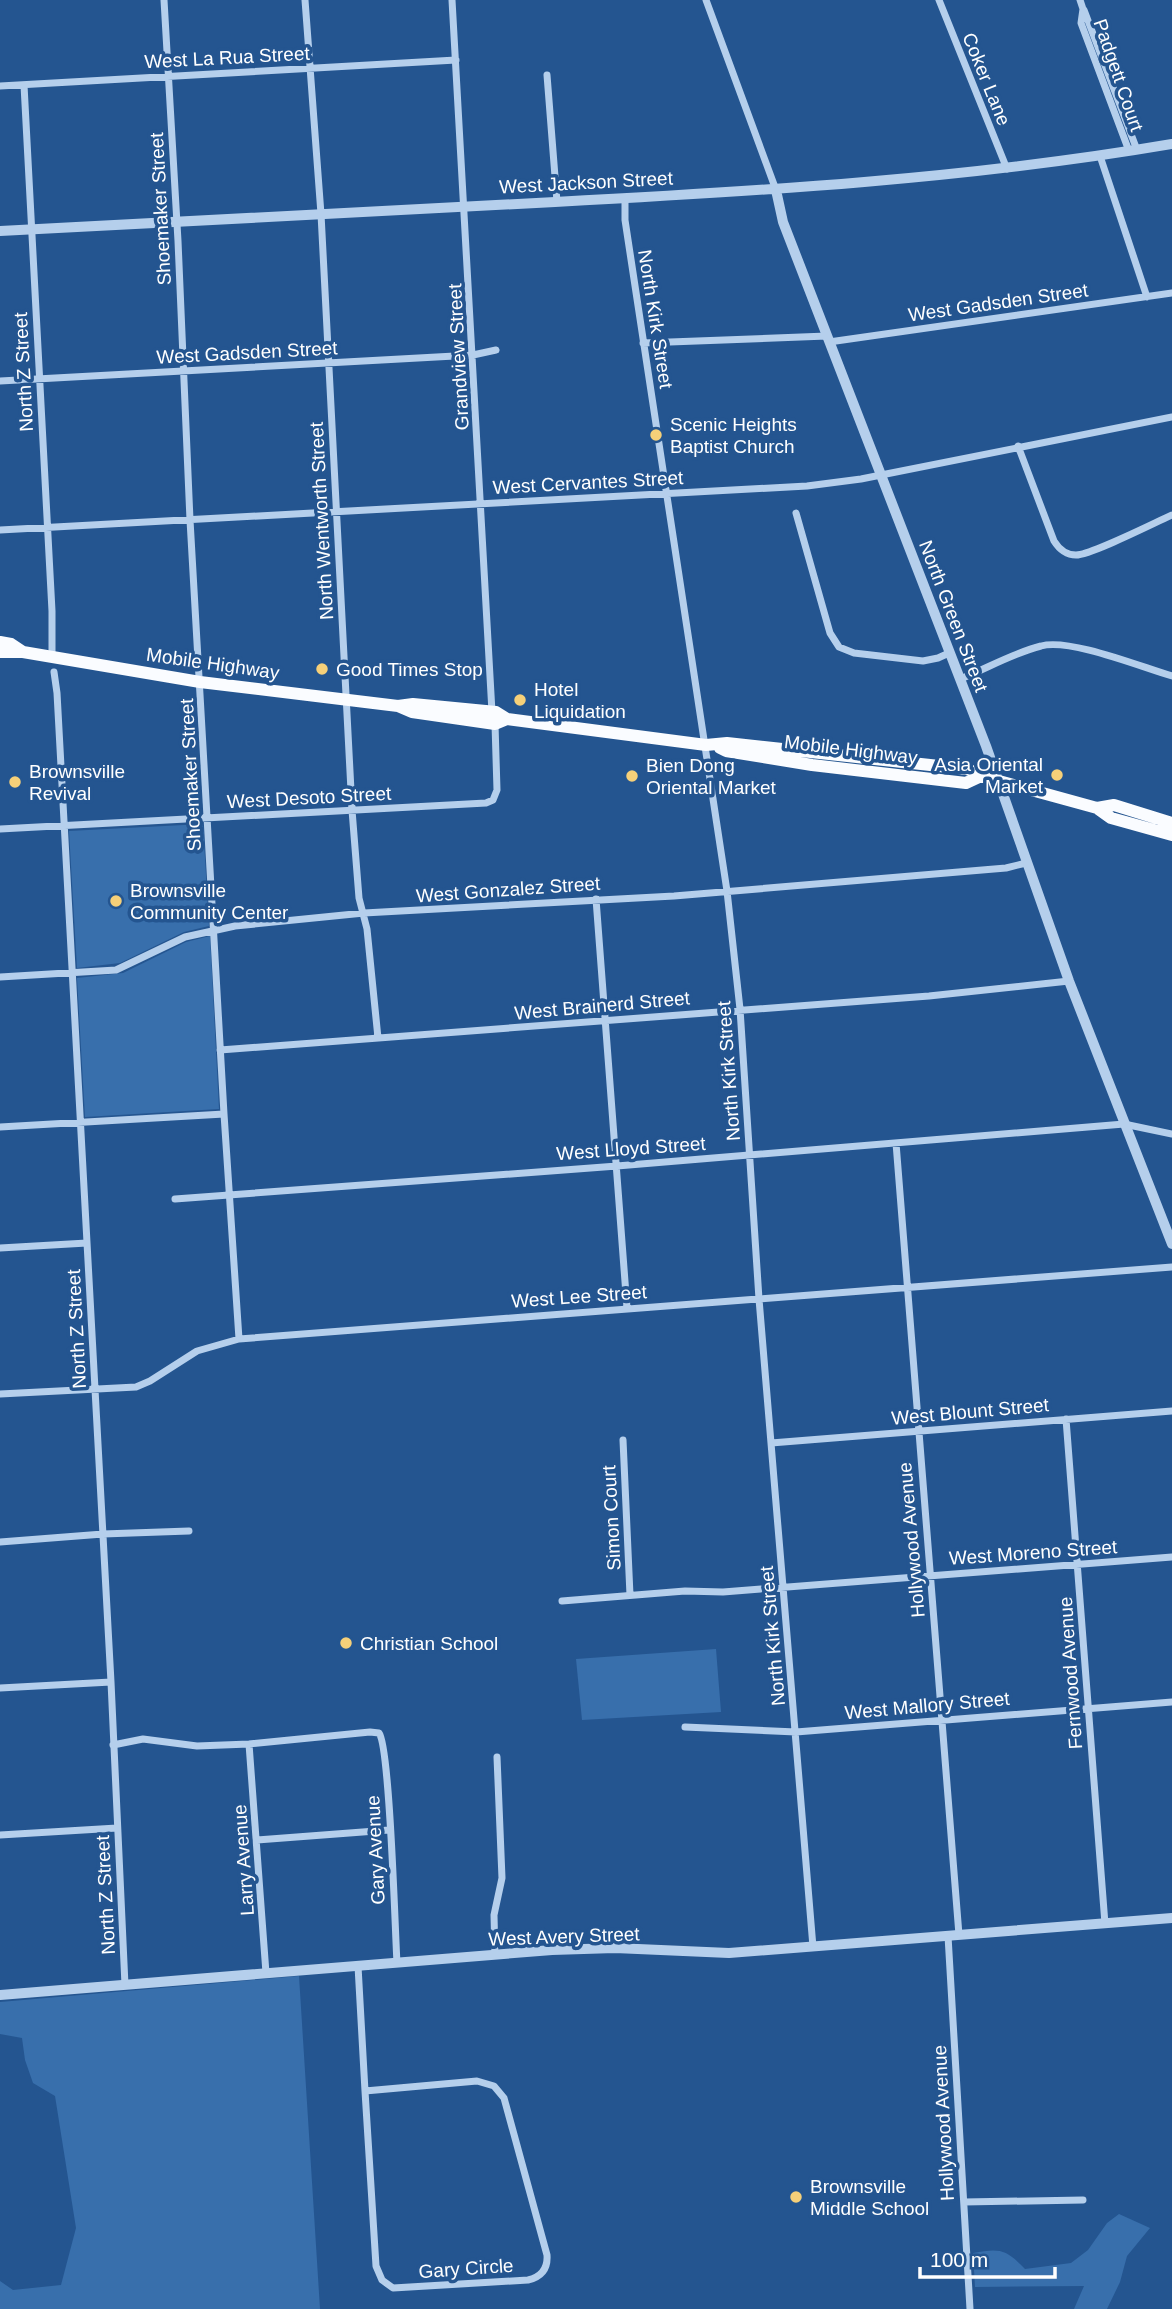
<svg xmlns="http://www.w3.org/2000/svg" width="1172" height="2309" font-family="Arial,sans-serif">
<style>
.green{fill:#386fac}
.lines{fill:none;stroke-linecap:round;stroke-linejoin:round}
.minor{stroke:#b5cfec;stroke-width:7}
.tertiary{stroke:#b5cfec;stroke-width:10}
.primary{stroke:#fafcff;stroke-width:12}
.poi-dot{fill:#f6d079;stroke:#245590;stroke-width:2.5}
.labels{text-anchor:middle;stroke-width:7;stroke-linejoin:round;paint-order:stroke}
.street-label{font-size:19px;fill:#fff;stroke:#245590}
.poi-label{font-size:19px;fill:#fff;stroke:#245590;text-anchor:start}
</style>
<rect width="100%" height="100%" fill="#245590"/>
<path class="green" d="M203,824L209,926L184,932L120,963L77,968L69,831Z
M210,936L219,1109L85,1117L77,978L123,973L186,942Z
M716,1649L721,1712L582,1720L576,1659Z
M299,1976L320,2309H0V2281L13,2290L61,2285L76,2228L55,2096L33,2083L25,2060L22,2038L0,2034V2002Z
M1119,2214L1150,2228L1127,2256L1120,2282L1107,2309H1074L1084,2286L975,2287L973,2253C1000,2248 1006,2249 1025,2269L1071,2263L1088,2250L1107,2223Z"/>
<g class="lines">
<path class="minor" d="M164,0L178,241L190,520L224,1114L239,1339
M305,0L321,214L352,810L359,898L367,929L378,1038
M452,0L492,712
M706,0L776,190
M939,0L1007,169
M1080,0L1083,9L1081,23L1129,151
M1084,10L1137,150
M547,75L557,202
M24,85L52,611V657
M0,86L456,60
M1100,156L1147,297
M625,199V220L727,891L740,1009L759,1299L813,1947
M829,342L1172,293
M643,343L827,336
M0,381L473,355L496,350
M1018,446L1054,541C1059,549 1066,555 1076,555C1091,555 1154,523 1172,515
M796,513L830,633L839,647L854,653L923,661L938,658L949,653
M0,530L807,486L861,479L1172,417
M54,672L57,693L111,1682L125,1985
M960,679C986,669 1013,653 1041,646C1070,638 1141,667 1172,676
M0,829L486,803L493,800L497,790L495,724
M596,899L627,1308
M0,977L116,970L185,937L235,926L364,913L674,896L1006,868L1026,863
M220,1050L929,996L1069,981
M0,1127L224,1114
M896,1143L959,1935
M175,1199L617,1166L1124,1124L1172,1134
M0,1248L87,1243
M0,1394L136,1387L150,1381L197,1351L239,1339L1172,1267
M1066,1419L1105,1924
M623,1440L630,1595
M771,1443L1172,1411
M0,1542L103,1534L189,1531
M562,1601L685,1591L723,1592L1172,1557
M0,1688L111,1682
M685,1727L796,1732L1172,1702
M249,1744L266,1973
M113,1745L143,1739L197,1746L249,1744L370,1732L379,1733C390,1747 395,1931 397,1963
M0,1835L117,1828
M257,1840L389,1830
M948,1936L970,2309
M495,1955L494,1915L502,1878L497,1757
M358,1966L365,2091
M477,2081L494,2086L504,2098L547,2255C548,2269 541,2277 528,2280L393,2288L382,2280L376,2266L365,2091Z
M964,2202L1083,2200"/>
<path class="tertiary" d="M776,190L783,222L986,746L1069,981L1172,1244
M0,231C185,221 370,211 555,202C762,191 967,179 1172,144
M0,1995L552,1950L615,1948L729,1953L1172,1918"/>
<path class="primary" d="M0,642L11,644L23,652
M0,652H23L200,682L398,706L413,704L496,712L507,719L706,745L727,743L967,769L988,778L1097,808L1111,818L1172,835
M398,706L412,712L495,724L507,719
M720,748L726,751L812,765L966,783L981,776
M1097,808L1114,805L1172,823"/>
</g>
<g class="poi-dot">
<circle cx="656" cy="435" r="7"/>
<circle cx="322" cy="669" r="7"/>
<circle cx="520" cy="700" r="7"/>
<circle cx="1057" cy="775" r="7"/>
<circle cx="632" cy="776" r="7"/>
<circle cx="15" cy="782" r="7"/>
<circle cx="116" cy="901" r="7"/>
<circle cx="346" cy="1643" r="7"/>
<circle cx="796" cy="2197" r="7"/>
</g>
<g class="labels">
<g class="street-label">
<text transform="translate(227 57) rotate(-3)" y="7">West La Rua Street</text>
<text transform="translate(1119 75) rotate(71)" y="7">Padgett Court</text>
<text transform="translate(987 79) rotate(68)" y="7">Coker Lane</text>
<text transform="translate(586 182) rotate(-3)" y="7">West Jackson Street</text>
<text transform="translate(160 209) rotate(-93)" y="7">Shoemaker Street</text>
<text transform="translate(998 302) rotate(-8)" y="7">West Gadsden Street</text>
<text transform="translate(656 319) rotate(81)" y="7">North Kirk Street</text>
<text transform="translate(247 352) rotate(-3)" y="7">West Gadsden Street</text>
<text transform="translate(458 357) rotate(-93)" y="7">Grandview Street</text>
<text transform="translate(23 372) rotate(-93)" y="7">North Z Street</text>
<text transform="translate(588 482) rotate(-3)" y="7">West Cervantes Street</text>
<text transform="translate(321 521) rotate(-93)" y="7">North Wentworth Street</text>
<text transform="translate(954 616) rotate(69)" y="7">North Green Street</text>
<text transform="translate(213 663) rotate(8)" y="7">Mobile Highway</text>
<text transform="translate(851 749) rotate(7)" y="7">Mobile Highway</text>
<text transform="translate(190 775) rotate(-93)" y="7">Shoemaker Street</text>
<text transform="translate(309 797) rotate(-3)" y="7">West Desoto Street</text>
<text transform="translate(508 889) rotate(-4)" y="7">West Gonzalez Street</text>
<text transform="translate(602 1005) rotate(-5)" y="7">West Brainerd Street</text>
<text transform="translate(728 1071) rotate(-94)" y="7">North Kirk Street</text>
<text transform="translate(631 1148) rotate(-4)" y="7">West Lloyd Street</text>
<text transform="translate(579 1296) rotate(-4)" y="7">West Lee Street</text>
<text transform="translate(76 1329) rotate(-93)" y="7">North Z Street</text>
<text transform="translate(970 1411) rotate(-5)" y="7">West Blount Street</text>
<text transform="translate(611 1518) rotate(-93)" y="7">Simon Court</text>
<text transform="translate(911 1540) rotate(-95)" y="7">Hollywood Avenue</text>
<text transform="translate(1033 1552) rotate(-4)" y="7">West Moreno Street</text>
<text transform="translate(772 1636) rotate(-95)" y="7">North Kirk Street</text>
<text transform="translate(1070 1673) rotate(-94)" y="7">Fernwood Avenue</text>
<text transform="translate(927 1705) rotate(-5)" y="7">West Mallory Street</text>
<text transform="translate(375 1850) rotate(-93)" y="7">Gary Avenue</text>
<text transform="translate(243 1860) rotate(-94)" y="7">Larry Avenue</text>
<text transform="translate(105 1895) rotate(-93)" y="7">North Z Street</text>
<text transform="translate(564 1936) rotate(-2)" y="7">West Avery Street</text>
<text transform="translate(943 2123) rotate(-93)" y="7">Hollywood Avenue</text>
<text transform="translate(466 2268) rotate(-4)" y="7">Gary Circle</text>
</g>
<g class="poi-label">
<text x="670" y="431">Scenic Heights<tspan x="670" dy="22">Baptist Church</tspan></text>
<text x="336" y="676">Good Times Stop</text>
<text x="534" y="696">Hotel<tspan x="534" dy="22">Liquidation</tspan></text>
<text x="1043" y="771" text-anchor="end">Asia Oriental<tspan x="1043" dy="22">Market</tspan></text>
<text x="646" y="772">Bien Dong<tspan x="646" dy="22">Oriental Market</tspan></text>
<text x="29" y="778">Brownsville<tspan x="29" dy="22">Revival</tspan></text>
<text x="130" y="897">Brownsville<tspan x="130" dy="22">Community Center</tspan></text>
<text x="360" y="1650">Christian School</text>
<text x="810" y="2193">Brownsville<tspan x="810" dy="22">Middle School</tspan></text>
</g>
</g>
<path d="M920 2267v10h135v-10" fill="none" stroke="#ffffff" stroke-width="3.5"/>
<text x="930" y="2267" font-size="21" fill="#ffffff" stroke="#245590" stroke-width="5" paint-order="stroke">100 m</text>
</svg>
